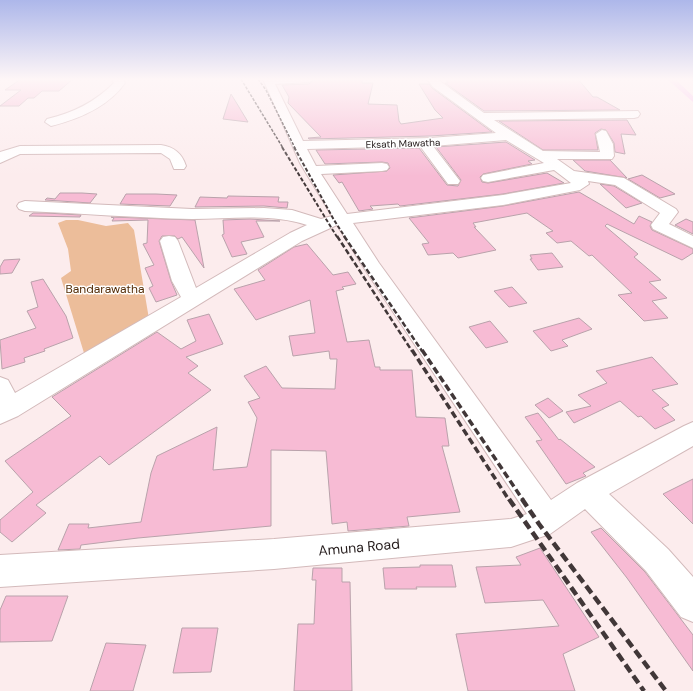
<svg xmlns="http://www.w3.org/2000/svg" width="693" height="691" font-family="'DM Sans',sans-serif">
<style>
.green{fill:#ecbd9a}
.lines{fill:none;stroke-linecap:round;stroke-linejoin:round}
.canal{fill:#f5bbee;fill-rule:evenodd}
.building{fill:#f7bbd4;stroke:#b9a2ab}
.minor-casing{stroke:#d3babb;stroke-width:2}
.minor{fill:#fff;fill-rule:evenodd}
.rail-far4{stroke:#413738;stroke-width:1.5;stroke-dasharray:3 1.5;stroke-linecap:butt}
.rail-far3{stroke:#413738;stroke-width:2;stroke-dasharray:4 2;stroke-linecap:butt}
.rail-far2{stroke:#413738;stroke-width:2.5;stroke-dasharray:5.5 2.5;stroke-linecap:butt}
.rail-far1{stroke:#413738;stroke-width:3.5;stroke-dasharray:7 3.5;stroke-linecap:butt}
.rail{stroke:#413738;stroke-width:4.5;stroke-dasharray:9 4.5;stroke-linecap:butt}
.labels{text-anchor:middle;stroke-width:3;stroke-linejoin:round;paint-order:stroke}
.far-street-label{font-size:10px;fill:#251c1c;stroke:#fff}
.park-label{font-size:12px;fill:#542d07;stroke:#fff}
.near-street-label{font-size:14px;fill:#251c1c;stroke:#fff}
</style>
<rect width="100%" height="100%" fill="#fceced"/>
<path class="green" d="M66,220H78L106,226L128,223L134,230L149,319L84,353L61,278L71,271L68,249L58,223Z"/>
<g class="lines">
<path class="canal" d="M667,79H675L693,96V102Z"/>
</g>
<path class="building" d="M21,79H73L59,91H42L34,98H28L19,106H0L21,90H5Z
M315,79L362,80V83H373L368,104L397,105L399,121L401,124L443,118L435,110L419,84H429L432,88L492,132L430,136L309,139L308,138L321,137L288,103L289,97L282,85L309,84Z
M445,79H578L593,97H597L620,110L484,111L445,83H448Z
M231,94L239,107L248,122L223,119Z
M627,120L636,135L621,134L625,154L615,152L614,143L606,130L601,129L595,133L598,150H543L499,121Z
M506,142L535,160L528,161L532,164L483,174L480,177L482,182L488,183L547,173L564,183L503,194L400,206L398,204L370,206L373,209L359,211L342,182L339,183L333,175L387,171L390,168L388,163L382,162L325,164L316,150L419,148L447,185L458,186L461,180L436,147Z
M573,160H610L627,178L585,171Z
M642,175L675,194L660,198L628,179Z
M600,184L614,186L642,203L626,208Z
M579,192L634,224L639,216L652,222L650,226L652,230L693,249V253L682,260L607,224L605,226L638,254L634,257L661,280L649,282L667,298L652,301L668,318L644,321L618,295L632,293L592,255L589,256L571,241L557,243L546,233L553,231L527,213L473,223L476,227H474L496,250L458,258L453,253L428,255L422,244L429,243L409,218L503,206Z
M60,193H82L97,194L90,203L45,200L47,198L55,199Z
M126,194H156L177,195L170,206L120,204Z
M228,196L279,197L278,202H288L287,208L264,206L195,207L200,197L227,198Z
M33,213H46L81,215L80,217L29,216Z
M111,217L195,220L204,268L182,237L178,239L175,236H162L159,241L171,281L177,295L156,302L149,288L153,286L145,268L154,265L143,244L147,243L148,220L112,221L114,218Z
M250,219L280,221H256L264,237L241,242L247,254L232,257L222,235L224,234L223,220Z
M686,219L693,222V234L675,225Z
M307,244L333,275L348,272L356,284L342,287L344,289L336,291L347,342L369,340L375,367H380V370H412L416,417L445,418L449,446H442L460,512L407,517L409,526L348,531L347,522L332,524L326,451L271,450V526L138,538L81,545L80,549L58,550L69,524H89L88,528L141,522L151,473L157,456L217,427L213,470L247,467L257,418L248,402L260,398L244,376L266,366L282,388L335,389L337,359H330L329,351L293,356L289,336L315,333L310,300L256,320L234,289L265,280L258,270L294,247Z
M552,253L563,267L538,270L530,259H532L530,255Z
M20,259L12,273L0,274V267L4,260Z
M43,279L66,316L73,338L44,349L45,351L24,358L25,362L2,369L0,340L36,328L27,311L38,307L31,282Z
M512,287L527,303L509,307L494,291Z
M209,314L223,344L186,357L198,366L188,373L211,390L109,465L100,456L36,505L46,513L12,542L0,532V520L33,492L5,461L71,416L52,397L157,332L181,349L196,341L187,320Z
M579,318L592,329L562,340L568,346L551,351L533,331Z
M490,321L508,342L486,348L469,327Z
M652,357L678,384L652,390L669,405L662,408L675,420L655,429L641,416L638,417L620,401L574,423L566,412L591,406L578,395L607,383L596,371Z
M548,398L563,411L549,418L535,405Z
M538,413L559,440L560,439L595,467L583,473L586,476L566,484L536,441L542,440L525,417Z
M693,479V524L663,494Z
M601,528L645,572L693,635V671L627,578L591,532Z
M540,548L599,637L563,654L575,691H468L456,634L559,626L543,600L485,603L476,567L521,565L516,557Z
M420,565H452L456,587H416L417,589H385L383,568L420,567Z
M313,568H342V582H350L352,691H294L298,624H314L316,580H312Z
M6,596H68L52,641L0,642V610Z
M182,628H218L211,672L173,673Z
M106,643L146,645L133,691H90Z"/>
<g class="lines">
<defs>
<path id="minor" d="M111,79H122L125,83C108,107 79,119 51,126L45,122L47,119C73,113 95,102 114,83Z
M263,79H314L309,82L275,84L303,141L430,138L496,133L433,87L427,79H437L484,113L638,111L640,114L638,117L634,118L494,120L543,151L600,152L596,134L602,130L606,131L613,144L614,156L612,159H557L574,171L624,178L676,209L678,212L669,224L693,236V248L653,229L651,225L660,213L615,185L588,181L589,184L580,190L503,205L353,223L379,263L551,500L577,483L684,426L693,422V446L609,494L668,549L693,577V622L681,617L646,571L585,509L550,534L511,547L274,569L0,587V555L274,539L511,519L527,514L362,265L337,225L302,241L18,416L0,424V377L8,380L15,393L181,297L172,281L160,241L163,237L169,236L175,237L178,241L196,288L290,233L307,225C270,213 231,219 192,219C137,218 81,213 25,211L19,209L17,206L19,203L25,201L192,209L264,208L292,210L321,219L332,216L300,163ZM506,140L544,163L483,175L481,178L483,181L488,182L554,170L571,183L503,195L347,214L321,174L382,171L387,170L389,167L387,164L382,163L316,166L307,149L420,146L448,184H458L460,181L433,146Z
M161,145C174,147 182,153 186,166L184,169H174L170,159L161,153L20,154L0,163V152L20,146Z"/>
</defs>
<use href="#minor" class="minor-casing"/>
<use href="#minor" class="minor"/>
<path class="rail-far4" d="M241,79L283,148
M258,79L266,90L295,148"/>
<path class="rail-far3" d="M282,147L337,237
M294,147L334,220L345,237"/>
<path class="rail-far2" d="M337,236L412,351
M344,236L422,351"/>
<path class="rail-far1" d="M412,350L509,500
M422,350L523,500"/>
<path class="rail" d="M509,499L644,691
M522,499L539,524L666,691"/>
</g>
<linearGradient id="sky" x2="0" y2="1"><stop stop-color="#adb7ea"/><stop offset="0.45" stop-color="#fef6f7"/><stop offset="1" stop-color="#fef6f7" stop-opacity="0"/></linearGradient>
<rect width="693" height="176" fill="url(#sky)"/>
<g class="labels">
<g class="far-street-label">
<text transform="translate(403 143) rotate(-2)" y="4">Eksath Mawatha</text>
</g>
<g class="park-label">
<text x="105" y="293">Bandarawatha</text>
</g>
<g class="near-street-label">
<text transform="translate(359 547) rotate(-5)" y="5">Amuna Road</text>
</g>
</g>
</svg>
